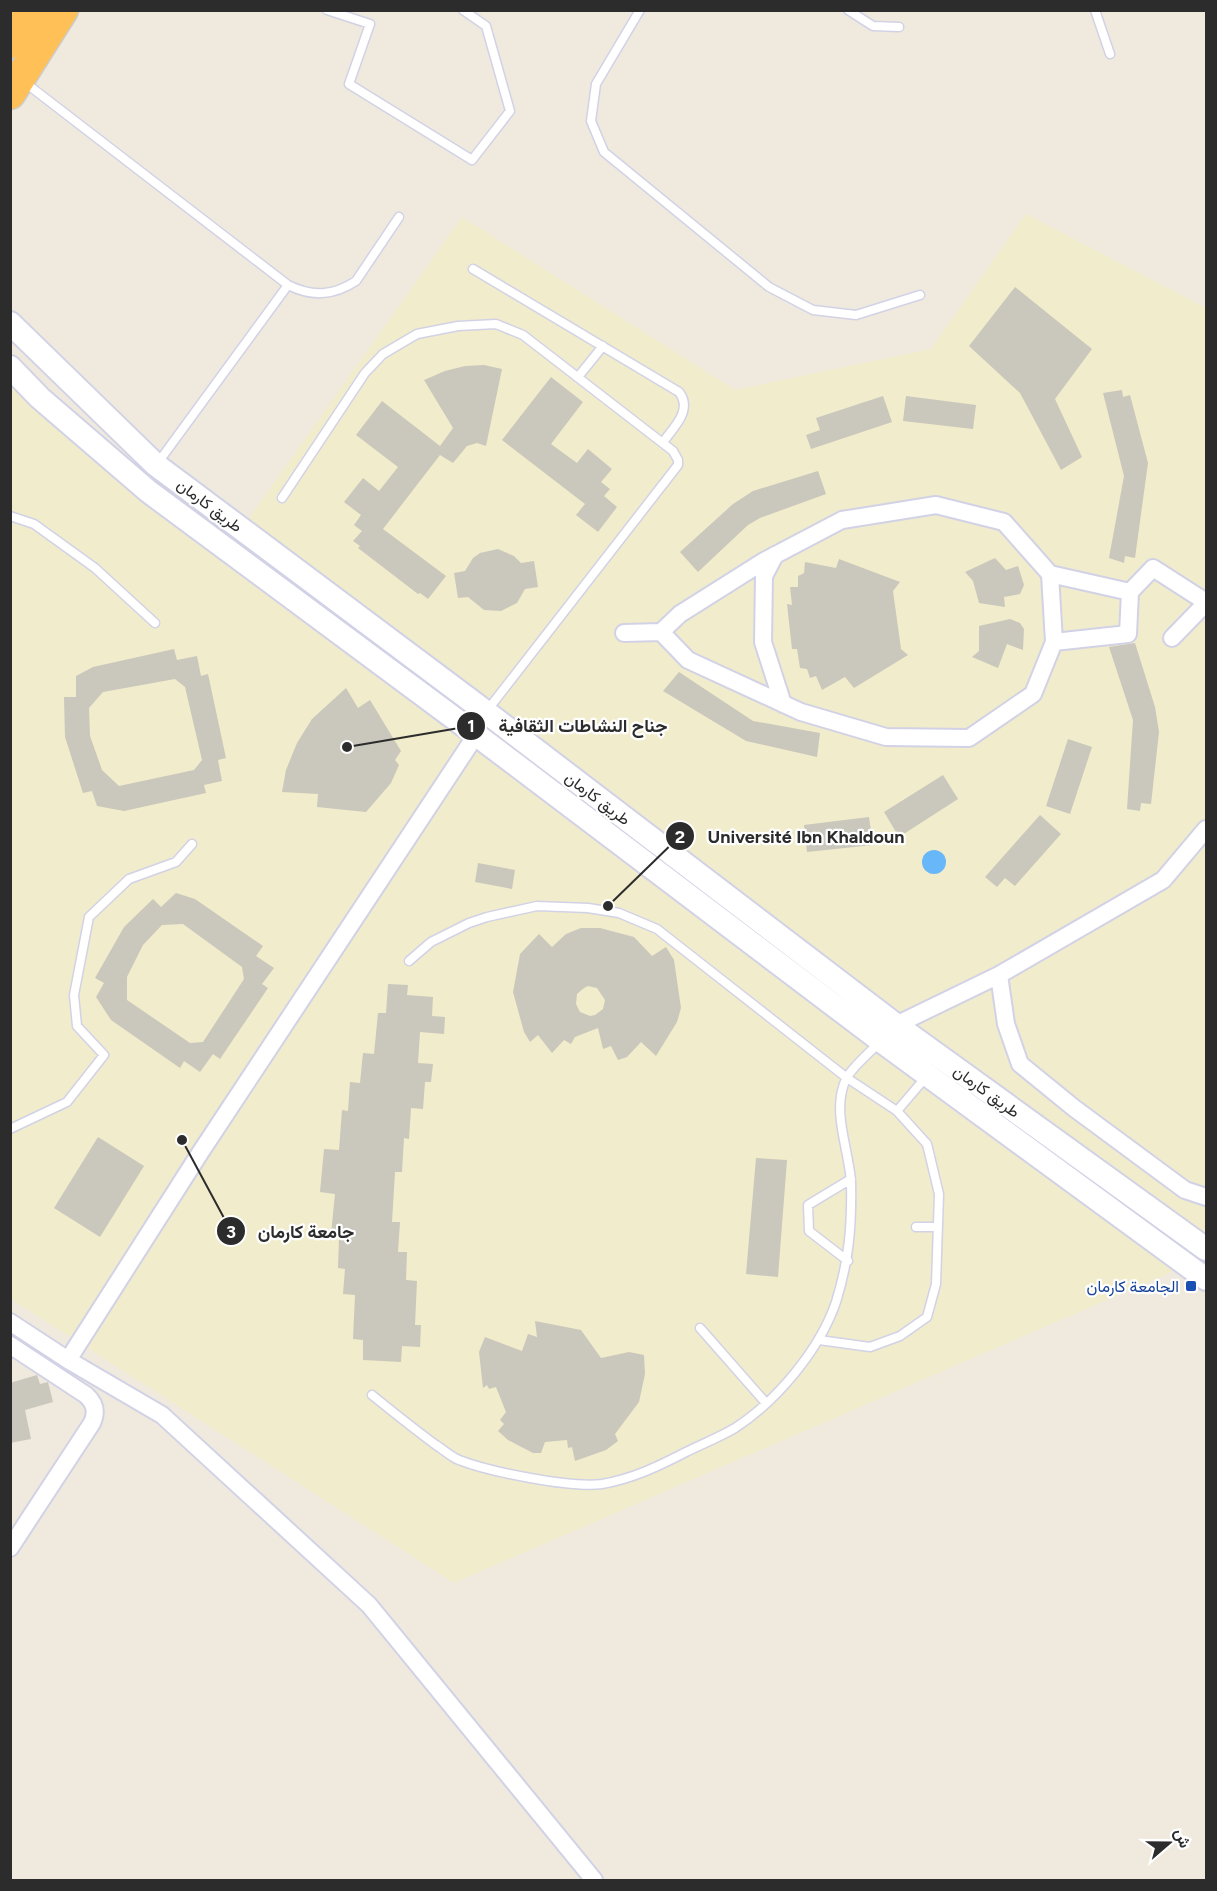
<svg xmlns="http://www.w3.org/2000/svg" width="1217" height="1891" font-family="Figtree,Vazirmatn,sans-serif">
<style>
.education{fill:#f1eccb}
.water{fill:#68b7f8}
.building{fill:#cac7bc;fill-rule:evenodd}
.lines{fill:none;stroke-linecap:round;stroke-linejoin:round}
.lane-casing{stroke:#d2d2e6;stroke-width:11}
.street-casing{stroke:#d2d2e6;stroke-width:20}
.secondary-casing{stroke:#d2d2e6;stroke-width:26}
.highway-casing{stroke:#ccc;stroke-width:33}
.lane{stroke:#fff;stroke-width:8}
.street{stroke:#fff;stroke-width:16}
.secondary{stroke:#fff;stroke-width:22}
.highway{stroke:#ffc058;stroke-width:30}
.transit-dot{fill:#1a4fb4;stroke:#fff;stroke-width:2}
.labels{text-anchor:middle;stroke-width:4.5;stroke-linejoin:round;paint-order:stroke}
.street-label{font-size:16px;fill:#2c2c2c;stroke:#fff}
.transit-label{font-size:16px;fill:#164399;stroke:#fff;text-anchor:end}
.leader{fill:none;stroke:#2c2c2c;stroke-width:2}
.callout-dot{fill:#2c2c2c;stroke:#fff;stroke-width:2}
.mark-label{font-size:18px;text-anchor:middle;font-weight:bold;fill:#fff}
.callout-label{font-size:18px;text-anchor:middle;font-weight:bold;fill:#2c2c2c;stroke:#fff;stroke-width:4.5;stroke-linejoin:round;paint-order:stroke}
</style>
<rect width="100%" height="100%" fill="#efeadd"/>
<path class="education" d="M1026,214L1206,308V1257L454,1583L11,1299L10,369L223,555L462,217L735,390L931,349Z"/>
<path class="water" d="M922 862a12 12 0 1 1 24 0a12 12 0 1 1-24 0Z"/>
<path class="building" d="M1015,287L1092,349L1055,399L1082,457L1061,470L1020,393L969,346Z
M484,365L502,369L486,446L477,443L467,446L453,463L440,455L383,529L446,576L428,599L420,593L418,594L358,548L360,546L353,541L362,531L354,525L361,515L344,502L363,478L379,491L398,467L356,435L382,401L440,446L453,428L424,380L445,371L465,366Z
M551,377L583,402L551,444L577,463L588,449L612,469L601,482L610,489L604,496L617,507L598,532L576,515L585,504L502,440Z
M1122,390L1123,397L1130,395L1148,463L1135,558L1125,556L1124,563L1109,558L1124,476L1103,393Z
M883,396L892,422L811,449L806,435L820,430L816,418Z
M906,396L976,405L973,429L903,421Z
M818,471L826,494L760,518L748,525L698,572L680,552L733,504L753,491Z
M498,549L514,556L521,563L534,561L538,587L525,589L517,603L501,611L484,610L468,597L458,598L454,573L465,571L473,558L480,553Z
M995,558L1006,570L1018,566L1024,585L1020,594L1004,597L1005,607L979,603L973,581L965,572Z
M839,559L900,582L893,591L901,649L908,655L854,688L845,677L822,690L816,676L810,678L807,669L800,668L797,649H792L787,604L792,605L790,587H798V576L804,573L805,562L836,568Z
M1010,619L1020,623L1024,629L1023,650L1007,644L998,668L972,657L979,651V626Z
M1135,643L1155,707L1159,732L1151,804L1141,803L1140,811L1127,809L1133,720L1109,647Z
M174,649L177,660L197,656L201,676L208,674L226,758L218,760L222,781L204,785L206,793L124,811L97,806L92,791L83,793L65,737L64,697H76V676L93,667ZM175,679L185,687L202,760L194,770L119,786L102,770L90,736L89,708L103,692Z
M679,672L753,721L820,733L817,757L746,741L663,691Z
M346,688L358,708L370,700L401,751L395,760L399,765L391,783L366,812L317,807L318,794L282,792L286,770L297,743L312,719Z
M1068,739L1092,747L1070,814L1046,806Z
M943,775L958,799L899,837L884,812Z
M1040,815L1061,834L1015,886L1005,878L997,887L985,877Z
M869,817L873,845L807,852L804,825Z
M478,863L515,870L512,889L475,882Z
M176,893L195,899L263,946L256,956L274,968L262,984L268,988L220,1059L213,1054L200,1072L184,1061L180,1068L111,1020L96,997L104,983L95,978L124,927L153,899L161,907ZM183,924L242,967L244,979L203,1042L190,1043L127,1000V977L143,945L162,925Z
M581,928H600L634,937L652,956L666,947L674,960L681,1008L677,1022L656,1056L641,1042L627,1057L618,1060L611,1046L603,1049L598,1028L575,1037L571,1044L564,1040L552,1053L538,1035L530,1042L524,1032L513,992L520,954L539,934L552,947L566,934ZM588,986L597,988L605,1000L603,1009L595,1015L590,1016L580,1012L576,1004L577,994L584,988Z
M388,984L408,985L407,995L433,997L432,1016L445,1017L444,1034L420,1032L418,1063L433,1064L431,1082H425L423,1109L411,1108L409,1139L404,1138L402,1172H395L392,1222H400L398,1252H407L406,1280L417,1281L415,1325H421L420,1347L402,1346L401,1362L363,1360V1340L353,1339L355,1295L343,1294L345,1269L338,1268L339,1237L331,1234L335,1194L320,1192L324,1149L339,1150L342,1110L348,1111L350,1082L360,1083L363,1053L374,1054L378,1013H386Z
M98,1137L144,1166L100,1237L54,1208Z
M756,1158L787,1160L778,1277L746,1274Z
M535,1321L581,1330L601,1358L629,1352L644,1355L645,1374L639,1402L615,1434L618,1441L606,1450L575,1461L572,1447L568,1448L567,1440L545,1442L541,1453H533L508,1440L498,1431L504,1424L500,1420L506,1412L496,1387L489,1389L487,1385L483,1388L479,1352L485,1337L522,1351L528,1334L537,1337Z
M37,1375L40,1384L48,1382L53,1402L25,1410L31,1439L10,1443V1383Z"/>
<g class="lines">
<defs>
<path id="lane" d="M327,10L370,24L349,84L472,160L510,111L486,26L463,10
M640,10L596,84L591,121L604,152L769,287L813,310L856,315L920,295
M848,10L873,26L899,27
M1095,10L1110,54
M23,81L288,285C312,297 333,296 356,281L399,217
M473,269L679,392C693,410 674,427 663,442
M578,377L603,346
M157,464L288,285
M282,498L365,373L383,354L417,334L458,326L496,324L523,335L673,451L678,460V465L486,712
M10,516L34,524L95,568L155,623
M409,961L431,942L469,923L487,917L537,906L588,908L619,913L657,929L847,1078L897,1111L927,1144L939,1194L936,1284L927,1317L900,1336L870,1347L819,1340
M897,1111L926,1077
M10,1129L67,1102L104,1055L77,1026L74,995L89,917L129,879L176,862L192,844
M916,1227H938
M848,1261L809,1231L808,1205L851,1179
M700,1328L766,1403
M372,1395C393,1412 414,1429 436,1445C444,1450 451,1457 459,1460C490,1472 570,1488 602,1484C632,1479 659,1466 686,1452C702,1444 720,1437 735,1428C777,1401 820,1349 836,1302C849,1260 852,1226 851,1182C849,1149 831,1111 846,1079C852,1067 870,1052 880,1042"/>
<path id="street" d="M775,555L764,576L763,642L783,704
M1050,574L1130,592L1128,634L1054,642
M1130,592L1153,568L1206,602
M624,633L661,632L688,660L801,712L886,737L969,738L1033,694L1054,642L1050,574L1004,522L936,505L842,520L764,561L680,614L661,632
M1172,638L1206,603
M1206,829L1163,880L999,975L1006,1024L1020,1064L1074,1108L1185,1190L1206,1197
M896,1025L999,975
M10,1322L68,1360L162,1415L369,1605L594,1880
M10,1345L86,1395C95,1403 97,1412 92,1423L10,1548
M68,1360L200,1153L476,735"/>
<path id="secondary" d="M10,323L156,465L478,706L896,1025L1206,1249
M10,367L40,398L148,491L466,727L881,1041L1206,1279"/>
<path id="highway" d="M10,43L32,10
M10,94L63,10"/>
</defs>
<use href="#lane" class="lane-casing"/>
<use href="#street" class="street-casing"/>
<use href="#secondary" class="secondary-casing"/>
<use href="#highway" class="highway-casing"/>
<use href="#lane" class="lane"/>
<use href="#street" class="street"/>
<use href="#secondary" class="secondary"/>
<use href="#highway" class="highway"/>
</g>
<rect class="transit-dot" x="1185" y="1280" width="12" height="12" rx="3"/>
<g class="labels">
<g class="street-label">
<text transform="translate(210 505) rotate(37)" y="6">طريق كارمان</text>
<text transform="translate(598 798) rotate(37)" y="6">طريق كارمان</text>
<text transform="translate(987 1091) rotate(36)" y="6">طريق كارمان</text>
</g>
<g class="transit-label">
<text x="1179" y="1292">الجامعة كارمان</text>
</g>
</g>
<path class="leader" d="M347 747L471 726M608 906L680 836M182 1140L231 1231"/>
<g class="callout-dot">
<circle cx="347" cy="747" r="6"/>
<circle cx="608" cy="906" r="6"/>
<circle cx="182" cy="1140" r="6"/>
<circle cx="471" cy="726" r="15"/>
<circle cx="680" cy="836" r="15"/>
<circle cx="231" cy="1231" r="15"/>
</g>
<g class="mark-label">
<text x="471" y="732">1</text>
<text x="680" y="843">2</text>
<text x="231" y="1238">3</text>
</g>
<g class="callout-label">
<text x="583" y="732">جناح النشاطات الثقافية</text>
<text x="806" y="843">Université Ibn Khaldoun</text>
<text x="306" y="1238">جامعة كارمان</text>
</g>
<rect width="1217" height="1891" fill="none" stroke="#2c2c2c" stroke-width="24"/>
<g transform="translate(1169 1843) rotate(70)" stroke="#ffffff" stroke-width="4.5" paint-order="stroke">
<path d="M0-4.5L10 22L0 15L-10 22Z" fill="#2c2c2c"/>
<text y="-9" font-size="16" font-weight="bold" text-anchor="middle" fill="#2c2c2c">ش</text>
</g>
</svg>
